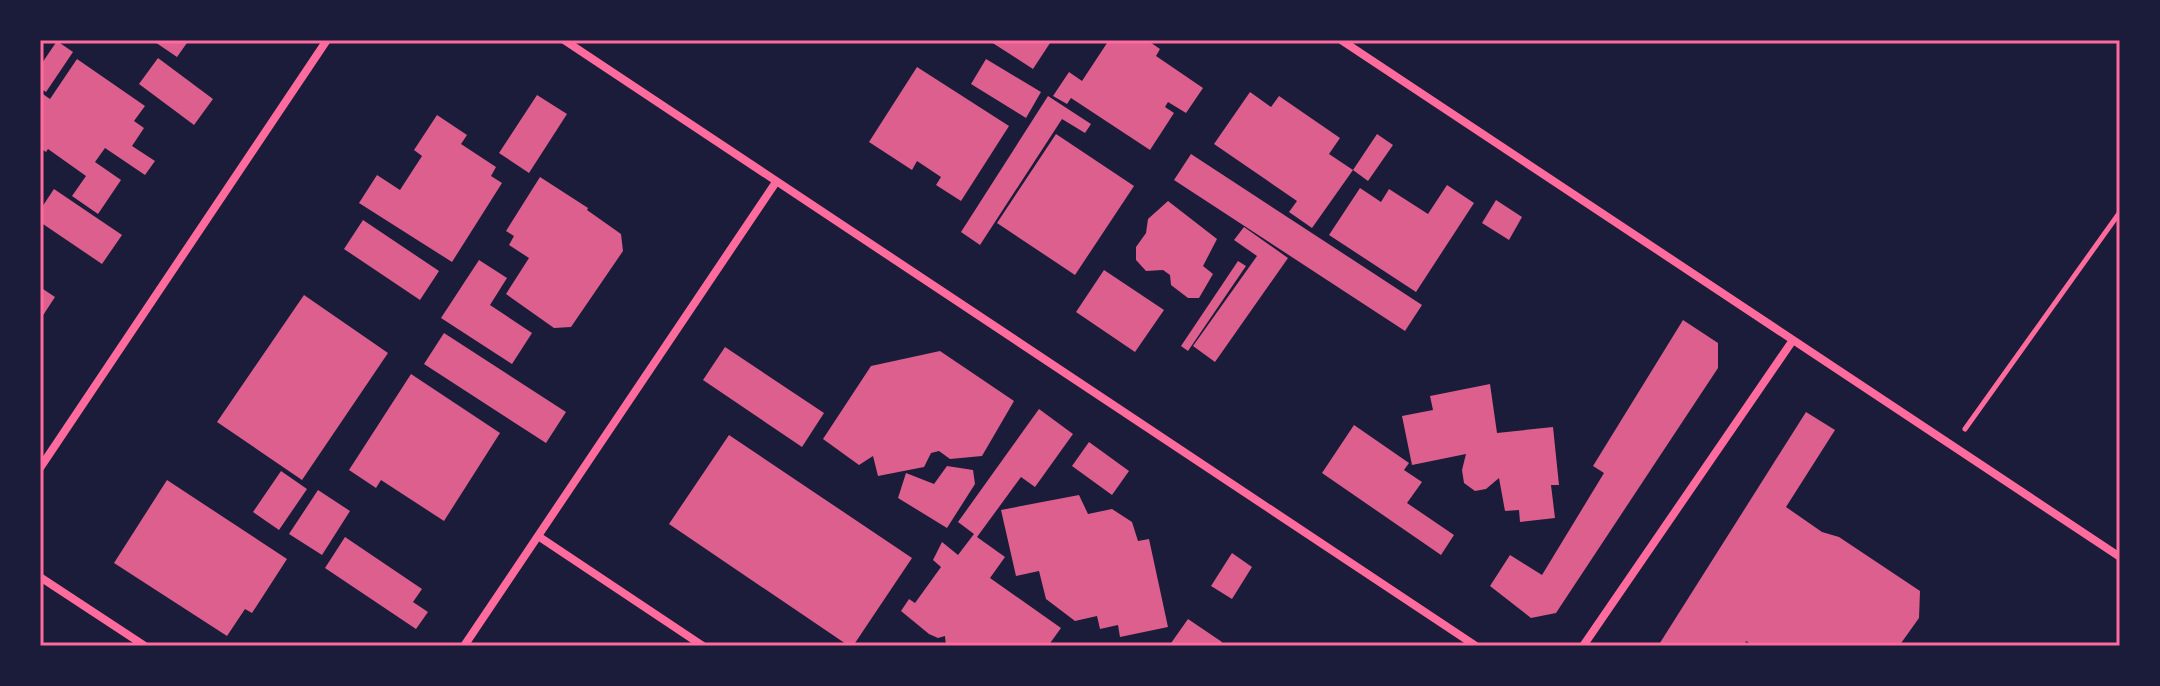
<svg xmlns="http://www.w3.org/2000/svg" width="2160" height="686" font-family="'Source Sans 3',sans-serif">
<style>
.building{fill:#dd5f8e}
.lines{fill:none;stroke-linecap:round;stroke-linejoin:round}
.path{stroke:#ff6b9d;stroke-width:5}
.minor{stroke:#ff6b9d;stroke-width:8}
.neatline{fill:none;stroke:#ff6b9d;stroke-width:3}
</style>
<rect width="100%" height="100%" fill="#1b1b3a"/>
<path class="building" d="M152,40H189L177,57Z
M988,40H1052L1033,69Z
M1109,40H1147L1160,49L1156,56L1203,88L1186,113L1168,102L1165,107L1174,113L1150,150L1071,98L1067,104L1053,96L1069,72L1082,81Z
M57,41L73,52L46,92L40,88V66Z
M158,58L213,99L194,125L139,84Z
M77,59L145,106L134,121L144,128L132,146L155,161L145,175L105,148L95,162L121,180L98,214L72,196L86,176L48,149L46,152L40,148V92L50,99Z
M986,59L1041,92L1026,118L971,84Z
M917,67L1009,126L961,201L936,185L941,177L917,161L912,170L869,142Z
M1250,92L1271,107L1279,96L1340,138L1329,154L1353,170L1312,228L1289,212L1297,201L1214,144Z
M537,95L567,114L529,173L499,153Z
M1048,96L1091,124L1085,133L1062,119L980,245L961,232Z
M437,115L467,135L461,144L496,167L491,176L502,183L452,262L359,203L377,175L400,190L422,156L414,150Z
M1056,134L1134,186L1075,275L997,223Z
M1377,134L1393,145L1368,181L1353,170Z
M1191,154L1422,305L1405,331L1174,180Z
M540,177L588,208L587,210L621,234L623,251L571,327L554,328L506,294L529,258L509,245L514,236L506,231Z
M1447,185L1474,203L1416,292L1329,235L1360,188L1381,202L1389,189L1428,214Z
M54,189L122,235L102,264L40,222V210Z
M1496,200L1522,217L1509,240L1482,223Z
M1168,201L1217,239L1203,266L1213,274L1199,298H1188L1171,285L1170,275L1163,270L1146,271L1136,260V247L1146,233L1148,219Z
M363,220L439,271L420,300L344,249Z
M1244,227L1288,258L1215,362L1193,346L1257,256L1234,240Z
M479,260L507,278L490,305L532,333L512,364L441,318Z
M1238,261L1246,266L1188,351L1181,346Z
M1104,270L1164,310L1135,352L1076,312Z
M40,287L55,297L40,320Z
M304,295L388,353L302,480L217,422Z
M1683,320L1718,343V368L1556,613L1531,618L1490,586L1510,555L1542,575L1604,473L1593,466Z
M444,333L566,412L546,443L424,364Z
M725,347L824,413L802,447L703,380Z
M940,351L1014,401L982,456L950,459L939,451L931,453L924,467L878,476L873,456L859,465L823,439L871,366Z
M411,374L500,433L444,521L381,480L376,488L349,470Z
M1490,384L1497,433L1553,427L1559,485H1551L1555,518L1520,522L1519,510L1505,511L1499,478L1486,489L1475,491L1464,483L1462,470L1466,454L1412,465L1402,416L1433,410L1430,396Z
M1039,409L1073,434L1035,487L1021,477L977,537L1005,557L990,578L1061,628L1048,646H946L945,636L938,638L929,634L901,611L909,599L915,603L941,567L933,560L942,542L958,555L974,534L958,522Z
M1806,412L1835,430L1786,507L1822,532L1839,537L1920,591L1919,618L1899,646H1754L1746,641L1744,646H1658Z
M1354,425L1409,463L1404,470L1422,482L1407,503L1454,535L1441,555L1322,473Z
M729,435L912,558L853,646H849L669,524Z
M1089,442L1129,471L1112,495L1072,466Z
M947,466L973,470L975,484L947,528L898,498L906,473L934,484Z
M281,471L307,489L279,530L253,512Z
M167,480L287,559L252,613L245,609L227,636L114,563Z
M318,490L350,511L322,555L289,534Z
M1079,495L1088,514L1112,509L1132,522L1138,541L1149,539L1168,627L1120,637L1118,625L1100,629L1097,616L1075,621L1046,599L1039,571L1016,576L1001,510Z
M345,537L422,589L413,602L428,612L416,629L325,568Z
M1232,553L1252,567L1232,599L1211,586Z
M1188,619L1222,642L1220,646H1169Z"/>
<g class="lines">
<path class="path" d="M1965,429L2120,212"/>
<path class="minor" d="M564,40L1476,646
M1341,40L2120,557
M40,468L327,40
M538,536L703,646
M40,577L145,646
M464,646L776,182
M1583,646L1793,340"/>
</g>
<rect width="2160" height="686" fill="none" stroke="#1b1b3a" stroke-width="84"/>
<rect x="42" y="42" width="2076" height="602" class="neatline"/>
</svg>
